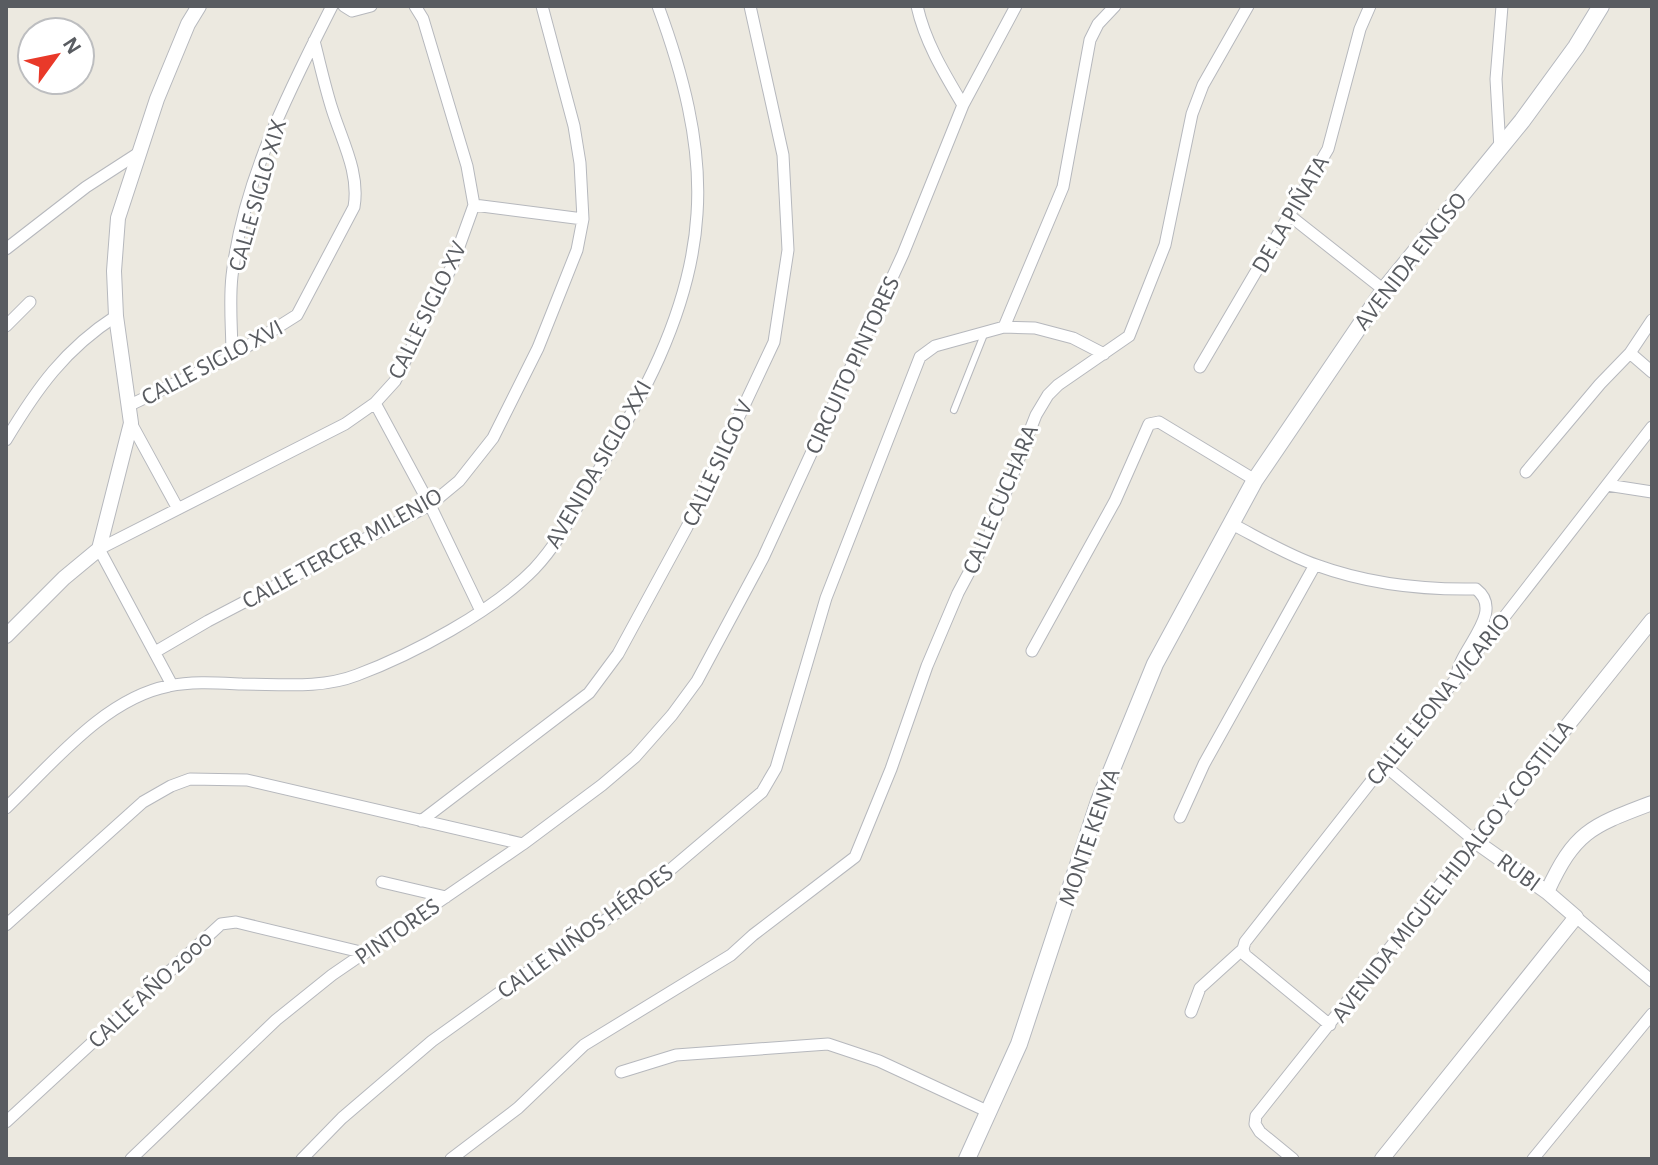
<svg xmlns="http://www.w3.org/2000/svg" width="1658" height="1165" font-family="'Alegreya Sans',sans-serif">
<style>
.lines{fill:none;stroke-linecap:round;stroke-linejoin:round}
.service-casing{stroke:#b6b8bd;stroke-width:8}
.minor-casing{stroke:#b6b8bd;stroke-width:13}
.tertiary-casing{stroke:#b6b8bd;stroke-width:16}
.secondary-casing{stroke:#b6b9bf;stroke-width:18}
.service{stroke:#fff;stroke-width:6}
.minor{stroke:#fff;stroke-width:11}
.tertiary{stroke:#fff;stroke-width:14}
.secondary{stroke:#fff;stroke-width:16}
.labels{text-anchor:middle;stroke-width:6;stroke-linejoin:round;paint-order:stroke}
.street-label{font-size:24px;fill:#595c61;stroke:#fff}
</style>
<rect width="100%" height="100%" fill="#ece9e0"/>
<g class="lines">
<defs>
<path id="service" d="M954,410L985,332"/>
<path id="minor" d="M344,6L352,11L371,6
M917,6C925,42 944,73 963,105
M1500,149L1496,79L1502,6
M474,205L583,219
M1289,215L1384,290
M6,249L86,187L137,154
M6,326L30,302
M1004,327L1063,187L1090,40L1098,24L1115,6
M1630,353L1652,372
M232,356C232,330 229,302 232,276C243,180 289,91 332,6
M1200,367L1328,149L1360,29L1370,6
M375,403L430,505L481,611
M128,406L232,356L297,315L354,207C360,173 342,141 332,109C325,87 320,64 314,41
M131,423L178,509
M6,440C37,388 65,349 116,316
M1526,472L1600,384L1630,353L1652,320
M1607,485L1652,492
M1232,524C1259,538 1287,555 1316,565C1368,584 1422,590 1476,589C1506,612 1460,648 1457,675
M1032,651L1115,501L1149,424L1159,422L1255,480
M155,652L208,621L430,505L459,481L493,438L538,348L577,250L583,219L580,163L574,126L542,6
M172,685L99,549L345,424L375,403L395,381L452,266L474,205L467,166L423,19L415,6
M6,808C52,764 105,698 169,686C192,681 219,683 242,684C280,684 321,689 357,675C413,654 492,612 534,569C556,546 572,516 588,488C639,404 691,314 697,214C702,143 682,71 658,6
M1180,817L1204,764L1315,565
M421,821L589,693L618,654L687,527L774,342L788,250L783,155L750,6
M382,882L446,897
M1576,917L1652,981
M6,925L143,802L171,786L190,779L247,780L523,844
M1243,949L1245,955L1330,1025
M1191,1012L1200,988L1243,949L1245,942L1384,765L1456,679L1652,427
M621,1072L676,1055L828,1044L879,1061L989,1112
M6,1122L221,924L236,922L365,953
M131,1159L276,1020L332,975L523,844L602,785L635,757L672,715L697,681L763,558L903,254L963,105L1016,6
M302,1159L342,1118L432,1041L535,967L631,903L762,792L776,768L826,598L920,357L935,346L1004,327L1035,328L1073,338L1104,354
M451,1159L518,1108L584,1045L731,955L753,935L855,857L891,769L927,666L958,593L989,535L1036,415L1048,395L1058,385L1129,336L1165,245L1192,114L1203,85L1248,6
M1293,1159L1260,1132L1255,1124L1256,1116L1475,841L1384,765
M1533,1159L1652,1014"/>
<path id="tertiary" d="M6,636L64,578L99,549L131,423L116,316L114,271L118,218L157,99L188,24L199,6
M1547,892C1575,831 1591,826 1652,803
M1382,1159L1576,917L1547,892L1475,841L1652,620"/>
<path id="secondary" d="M967,1159L1019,1044L1099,801L1155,664L1255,480L1384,290L1522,121L1576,47L1601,6"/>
</defs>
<use href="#service" class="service-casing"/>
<use href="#minor" class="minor-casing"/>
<use href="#tertiary" class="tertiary-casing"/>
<use href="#secondary" class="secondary-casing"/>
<use href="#service" class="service"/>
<use href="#minor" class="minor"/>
<use href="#tertiary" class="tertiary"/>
<use href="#secondary" class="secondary"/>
</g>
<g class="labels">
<g class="street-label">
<text transform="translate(257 195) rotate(-74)" y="8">CALLE SIGLO XIX</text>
<text transform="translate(1290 214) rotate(-60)" y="8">DE LA PIÑATA</text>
<text transform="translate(1410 261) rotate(-52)" y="8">AVENIDA ENCISO</text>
<text transform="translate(427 310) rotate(-64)" y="8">CALLE SIGLO XV</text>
<text transform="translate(212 362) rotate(-28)" y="8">CALLE SIGLO XVI</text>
<text transform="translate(852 365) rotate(-65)" y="8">CIRCUITO PINTORES</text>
<text transform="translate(717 463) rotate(-65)" y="8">CALLE SILGO V</text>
<text transform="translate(598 464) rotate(-60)" y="8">AVENIDA SIGLO XXI</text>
<text transform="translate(1000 499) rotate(-67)" y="8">CALLE CUCHARA</text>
<text transform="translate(342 548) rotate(-29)" y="8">CALLE TERCER MILENIO</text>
<text transform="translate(1438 699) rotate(-51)" y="8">CALLE LEONA VICARIO</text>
<text transform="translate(1089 837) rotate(-71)" y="8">MONTE KENYA</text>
<text transform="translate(1452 871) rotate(-52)" y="8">AVENIDA MIGUEL HIDALGO Y COSTILLA</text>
<text transform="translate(1519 872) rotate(36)" y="8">RUBI</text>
<text transform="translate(397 931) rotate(-35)" y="8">PINTORES</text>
<text transform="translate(585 931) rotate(-36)" y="8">CALLE NIÑOS HÉROES</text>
<text transform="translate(150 989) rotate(-43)" y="8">CALLE AÑO 2000</text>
</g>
</g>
<rect width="1658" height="1165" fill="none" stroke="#595c61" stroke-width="16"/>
<g transform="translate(56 56) rotate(57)"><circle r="38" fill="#ffffff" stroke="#bdbec0" stroke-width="2"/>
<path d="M0-6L14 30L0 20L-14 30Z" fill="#e93929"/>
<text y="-12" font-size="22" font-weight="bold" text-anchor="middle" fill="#595c61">N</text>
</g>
</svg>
